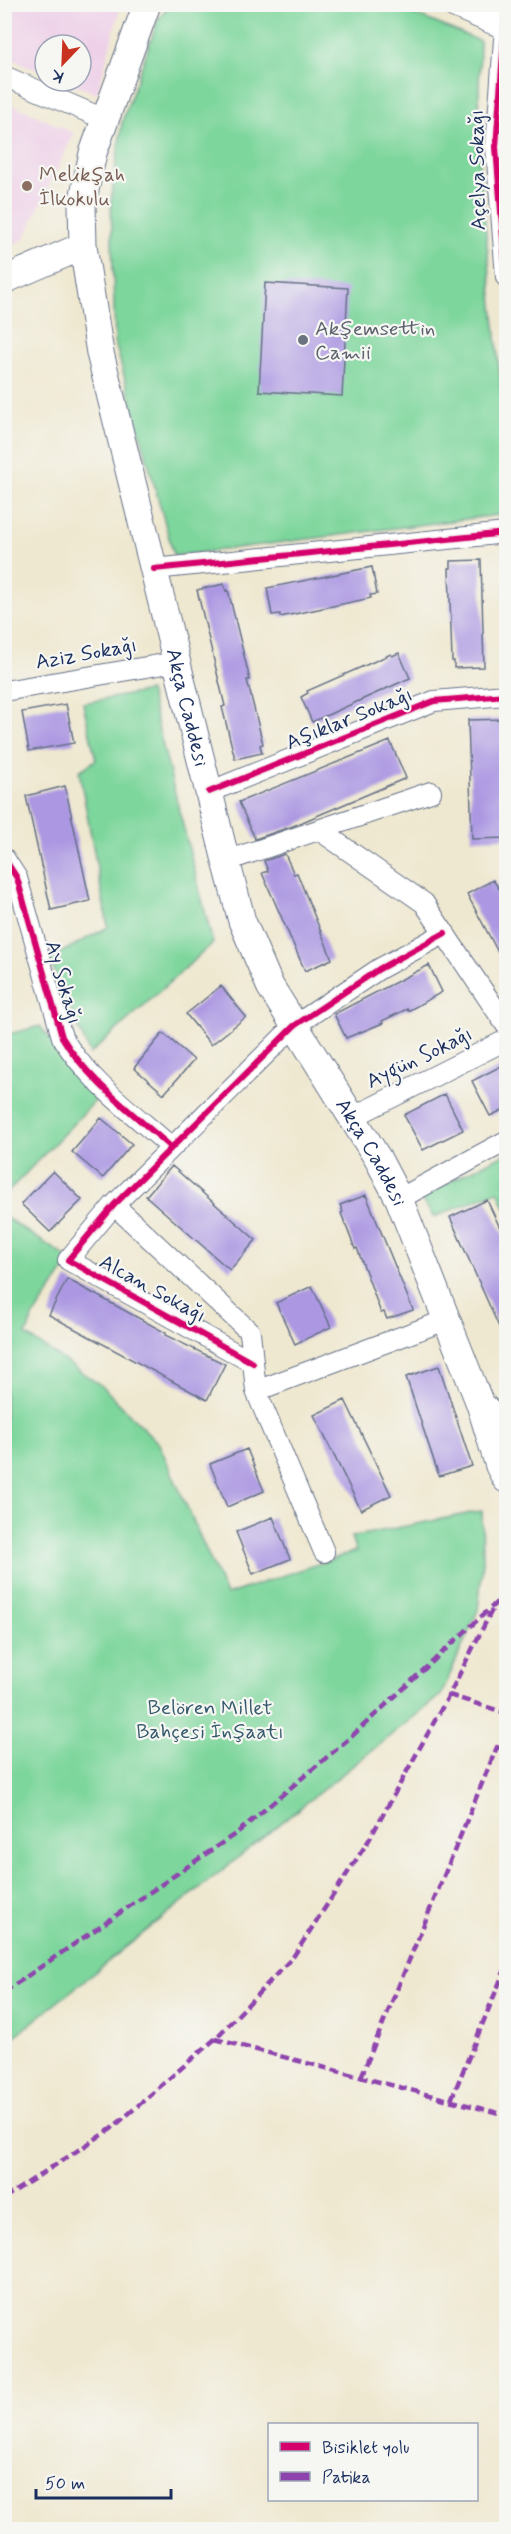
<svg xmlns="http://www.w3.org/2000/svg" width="511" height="2534" font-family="Mynerve,sans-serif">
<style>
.built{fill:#eed0e8}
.green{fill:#7dd69b;stroke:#4c827c;stroke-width:1.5}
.building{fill:#ac98e2}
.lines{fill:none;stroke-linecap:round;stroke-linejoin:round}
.street-casing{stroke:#657086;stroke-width:22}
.secondary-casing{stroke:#657086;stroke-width:29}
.street{stroke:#fff;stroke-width:20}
.secondary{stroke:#fff;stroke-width:27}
.quiet{stroke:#8e44ad;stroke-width:4.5;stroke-dasharray:9 4.5;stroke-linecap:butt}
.cycleway-casing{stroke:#f6f6f2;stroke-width:10}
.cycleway{stroke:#d6006c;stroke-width:6}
.education-dot{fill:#8d6e63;stroke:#f6f6f2;stroke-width:2}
.worship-dot{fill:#6b7280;stroke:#f6f6f2;stroke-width:2}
.labels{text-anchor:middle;stroke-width:4.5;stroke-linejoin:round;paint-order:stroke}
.street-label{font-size:21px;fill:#1b2f5e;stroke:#f6f6f2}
.education-label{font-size:21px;fill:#785e54;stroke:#f6f6f2;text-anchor:start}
.worship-label{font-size:21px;fill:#5b616d;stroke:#f6f6f2;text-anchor:start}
.park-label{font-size:21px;fill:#34596d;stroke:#f6f6f2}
</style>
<rect width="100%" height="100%" fill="#f6f6f2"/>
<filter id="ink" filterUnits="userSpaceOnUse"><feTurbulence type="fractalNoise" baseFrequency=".0167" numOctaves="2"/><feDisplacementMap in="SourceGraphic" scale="12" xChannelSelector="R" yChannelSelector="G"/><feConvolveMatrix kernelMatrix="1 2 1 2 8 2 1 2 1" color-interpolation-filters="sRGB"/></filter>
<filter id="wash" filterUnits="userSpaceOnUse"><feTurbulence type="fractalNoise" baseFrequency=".008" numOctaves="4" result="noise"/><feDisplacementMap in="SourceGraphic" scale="24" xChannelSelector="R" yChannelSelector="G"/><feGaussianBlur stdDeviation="1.35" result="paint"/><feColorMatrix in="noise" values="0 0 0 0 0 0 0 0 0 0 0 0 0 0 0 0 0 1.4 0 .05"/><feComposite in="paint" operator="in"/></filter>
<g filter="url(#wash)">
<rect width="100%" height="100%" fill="#efe8d0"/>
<path class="built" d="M4,5H121L97,94L65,81H81V45H45V73L5,56Z
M5,101L74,133L24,239L5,249Z"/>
<path class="green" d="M169,5H392L480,41L478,150L506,440V514L174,556L115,343L111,201L122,122L158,20Z
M149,691L213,943L90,1054L49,959L108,927L79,771L96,760L83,703Z
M40,1026L97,1099L5,1195V1035Z
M506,1153V1210L498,1191L434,1217L419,1197Z
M5,1217L71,1260L33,1317L26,1335L102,1386L159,1444L226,1595L356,1551L351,1537L482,1511L483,1561L478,1610L441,1695L5,2044Z"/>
<g id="blocks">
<path class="building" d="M265,283L348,288L342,396L259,391Z
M481,560L484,667L454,668V661H452L449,568H451V561Z
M372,567L377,594L370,595L371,598L280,617V614L272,615L267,588Z
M224,584L226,591L228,590L250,680H247L263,744L260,745L262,753L235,759L222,707L225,706L197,590Z
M399,653L410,678L312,722L301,697L308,693L307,691L391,654L392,656Z
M66,704L74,743L29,751L22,712Z
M507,719V838L472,839L468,720Z
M390,741L406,778L293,826L255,839L239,802Z
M65,786L90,901L51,910L26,796Z
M285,854L294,874L297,873L332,959L305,971L262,873L268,871L264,861Z
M493,880L507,900V969L467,894Z
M429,965L442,992L408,1011L407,1009L382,1021L383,1023L346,1038L334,1014Z
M221,986L246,1017L211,1045L186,1014Z
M163,1033L194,1060L164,1094L134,1068Z
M507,1063V1108L490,1116L472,1081Z
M445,1094L463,1130L423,1150L404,1115Z
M101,1118L132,1144L103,1178L72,1152Z
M172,1166L256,1240L230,1270L146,1196Z
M53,1171L82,1200L50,1232L21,1204Z
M366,1195L413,1310L387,1319L384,1312L381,1313L357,1248L355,1249L341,1213L343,1212L340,1205Z
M487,1200L507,1243V1345L450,1217Z
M67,1279L166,1333L165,1335L225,1364L207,1400L49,1315Z
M312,1286L331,1327L295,1344L276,1303Z
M439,1366L472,1466L439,1476L406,1377Z
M345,1400L391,1495L361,1510L314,1415Z
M247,1449L264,1491L227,1507L210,1464Z
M273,1517L290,1559L253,1574L236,1532Z"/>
</g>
</g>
<g filter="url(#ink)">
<use href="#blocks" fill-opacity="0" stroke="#657086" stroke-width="1.5"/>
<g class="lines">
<defs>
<path id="street" d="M505,26L496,147L506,277
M4,76L104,119
M154,569L506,533
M4,691L176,662
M209,792L434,701L506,695
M319,830L424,903L506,1025
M4,858L17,878L62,1037C88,1081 134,1114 171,1147
M226,861L431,792
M353,1117L506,1040
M399,1199L506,1141
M114,1205L250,1332L256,1391L324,1552
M253,1363L68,1260L114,1205L294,1026L379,969L445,933
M256,1391L446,1320"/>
<g id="secondary">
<path id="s1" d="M147,4L93,153L82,204L83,246L100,353L226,861L242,921L270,986L378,1159L399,1199L480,1404"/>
<path d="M455,4L506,26"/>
<path d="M4,280L83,246"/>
<path d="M506,1428L480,1404L499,1466L506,1479"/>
</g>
</defs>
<use href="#street" class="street-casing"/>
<use href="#secondary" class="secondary-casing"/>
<use href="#street" class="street"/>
<use href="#secondary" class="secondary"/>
<path class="quiet" d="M492,1610L449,1695L506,1713
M4,1992L238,1832L352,1736L497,1602L506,1584
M215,2039L506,2115
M361,2077L497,1747L506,1751
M451,2100L506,1967
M4,2198L111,2129L215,2039L293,1957L369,1840L449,1695"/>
<defs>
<path id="cycleway" d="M505,26L496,147L506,277
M154,569L506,533
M209,792L434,701L506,695
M4,858L17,878L62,1037C88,1081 134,1114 171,1147
M253,1363L68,1260L114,1205L294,1026L379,969L445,933"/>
</defs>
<use href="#cycleway" class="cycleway-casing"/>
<use href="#cycleway" class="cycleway"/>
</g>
</g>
<circle class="education-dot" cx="27" cy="186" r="6"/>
<circle class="worship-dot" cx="303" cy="340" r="6"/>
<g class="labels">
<g class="street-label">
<text transform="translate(477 170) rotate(-91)" y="7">Açelya Sokağı</text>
<text transform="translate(86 653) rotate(-10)" y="7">Aziz Sokağı</text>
<text dy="7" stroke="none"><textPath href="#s1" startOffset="726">Akça Caddesi</textPath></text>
<text transform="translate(349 718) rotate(-22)" y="7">Aşıklar Sokağı</text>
<text transform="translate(64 982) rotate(74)" y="7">Ay Sokağı</text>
<text transform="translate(419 1057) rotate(-26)" y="7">Aygün Sokağı</text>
<text dy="7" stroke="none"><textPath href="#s1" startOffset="1212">Akça Caddesi</textPath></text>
<text transform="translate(153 1288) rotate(29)" y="7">Alcan Sokağı</text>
</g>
<g class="education-label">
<text x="39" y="181">Melikşah<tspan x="39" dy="24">İlkokulu</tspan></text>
</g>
<g class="worship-label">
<text x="315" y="335">Akşemsettin<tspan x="315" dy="24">Camii</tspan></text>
</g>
<g class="park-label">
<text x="210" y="1714">Belören Millet<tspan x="210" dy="24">Bahçesi İnşaatı</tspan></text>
</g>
</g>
<rect width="511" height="2534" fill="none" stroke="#f6f6f2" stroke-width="24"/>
<rect x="268" y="2423" width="210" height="78" fill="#f6f6f2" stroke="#9ea6b7" stroke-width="1.5"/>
<rect x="280" y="2442" width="30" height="9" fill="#d6006c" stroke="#9ea6b7" stroke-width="1.5"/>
<text x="322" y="2453" font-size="18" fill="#1b2f5e">Bisiklet yolu</text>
<rect x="280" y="2472" width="30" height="9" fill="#8e44ad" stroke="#9ea6b7" stroke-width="1.5"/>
<text x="322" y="2483" font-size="18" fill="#1b2f5e">Patika</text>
<g transform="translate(63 63) rotate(203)"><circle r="28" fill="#f6f6f2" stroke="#9ea6b7" stroke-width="1.5"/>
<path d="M0-4.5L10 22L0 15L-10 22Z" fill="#c8321e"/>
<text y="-9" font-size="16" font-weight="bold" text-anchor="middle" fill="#1b2f5e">K</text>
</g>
<path d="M36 2489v9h135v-9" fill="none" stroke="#1b2f5e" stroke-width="3"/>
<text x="45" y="2489" font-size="18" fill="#1b2f5e" stroke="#f6f6f2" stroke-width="4.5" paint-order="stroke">50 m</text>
</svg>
